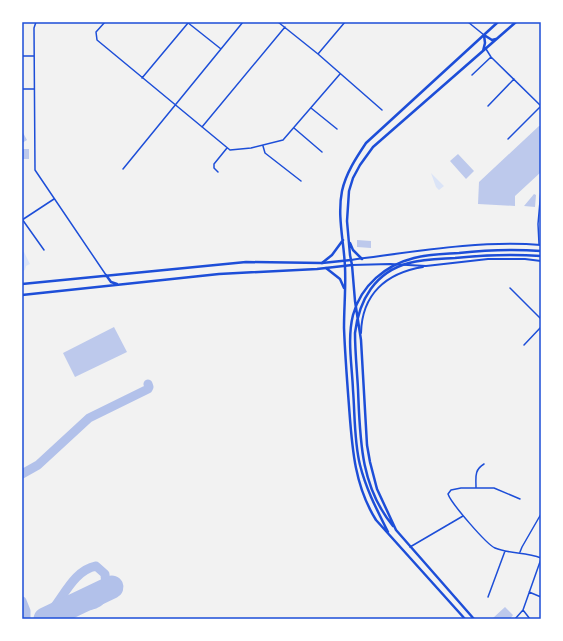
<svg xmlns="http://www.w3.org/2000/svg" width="563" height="641" font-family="'Nunito Sans',sans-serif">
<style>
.green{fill:#dbe4f7}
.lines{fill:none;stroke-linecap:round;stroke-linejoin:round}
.taxiway{stroke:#b2c1ea;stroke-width:9}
.runway{stroke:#b2c1ea;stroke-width:23}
.building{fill:#bdc9ec}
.minor{stroke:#1d4ed8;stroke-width:1.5}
.secondary{stroke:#1d4ed8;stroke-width:2}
.primary{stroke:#1d4ed8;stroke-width:2.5}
.trunk{stroke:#1d4ed8;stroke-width:2.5}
.neatline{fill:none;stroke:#1d4ed8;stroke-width:1.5}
</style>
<rect width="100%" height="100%" fill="#f2f2f2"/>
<path class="green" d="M431,173L444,186L439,190L436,187Z
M22,251L24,252L30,264L26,266L25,270L22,271Z"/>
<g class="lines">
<path class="taxiway" d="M22,474L38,465L89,418L148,389L149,387L148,384
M22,601L26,611V619
M44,619C62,603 71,571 96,566L105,574C105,580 107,586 106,591C103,604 88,609 77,604"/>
<path class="runway" d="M45,619L112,587"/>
</g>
<path class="building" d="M539,126H541V172L515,196V206L478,204L479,182Z
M22,131L27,140L22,143Z
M22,149H29V159H23Z
M458,154L474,171L466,179L450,161Z
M534,194L536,195L535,207L524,206Z
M357,240L371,241V248L357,247Z
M114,327L127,352L75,377L63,353Z
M505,607L513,615L510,619H494L493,618Z"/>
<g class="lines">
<path class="minor" d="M36,22L34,28L35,170L106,275
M105,22L96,32L97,40L230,150L251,148L283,140L340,74
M187,22L221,49
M278,22L318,54L382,110
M468,22L484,35
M486,49L491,57L541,106
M318,54L345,22
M22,56H34
M472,75L491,57
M142,78L188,23
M22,89H34
M488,106L514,79
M311,108L337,129
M202,127L285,27
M294,128L322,152
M508,139L541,106
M263,146L265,153L301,181
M123,169L243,22
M218,172L214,168V164L227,148
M22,219L44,250
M22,220L54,199
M539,244L538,224L541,190
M510,288L541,319
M524,345L541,327
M476,488C476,477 474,470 484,464
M520,499L494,488H461L451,490L448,494C451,503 486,544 495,548C509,554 526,552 541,558
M410,547L463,516
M520,552L522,547L541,514
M529,592L541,597
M488,597L505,551
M523,610L530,619
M515,619L523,610L541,559"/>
<path class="secondary" d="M351,260C413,252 479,240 541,245
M352,265L390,264L426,266L488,259H525L541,261
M361,333C362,294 386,273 423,267"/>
<path class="primary" d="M106,275L111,282L117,284
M22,284L246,262L322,263L351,260
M22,295L219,274L317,269L352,265"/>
<path class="trunk" d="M484,35L492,40L496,39
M483,51L485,43L484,35
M350,243L353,250L362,259
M322,263L332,255L343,240
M326,268L340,279L344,288
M393,526C360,486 360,438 358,389C357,370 355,352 355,333C359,300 375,272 409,263C424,259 440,259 455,258C484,255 512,254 541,256
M388,532C377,510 366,489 360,465C354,441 355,415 353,390C352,365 347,339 353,315C361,285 386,265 414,258C429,254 445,254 459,253C486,250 514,249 541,251
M465,619L376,520C354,485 352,446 349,406C347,380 345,354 344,328C344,307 346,287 345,267C344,242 337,216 342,191C346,173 356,158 366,143L498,22
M474,619L396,530L377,489L370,462L367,445L361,340L355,301L352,265L350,255L347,221L349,191L353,178L360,165L373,147L516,22"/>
</g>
<rect width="563" height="641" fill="none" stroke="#ffffff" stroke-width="46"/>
<rect x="23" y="23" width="517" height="595" class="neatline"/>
</svg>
